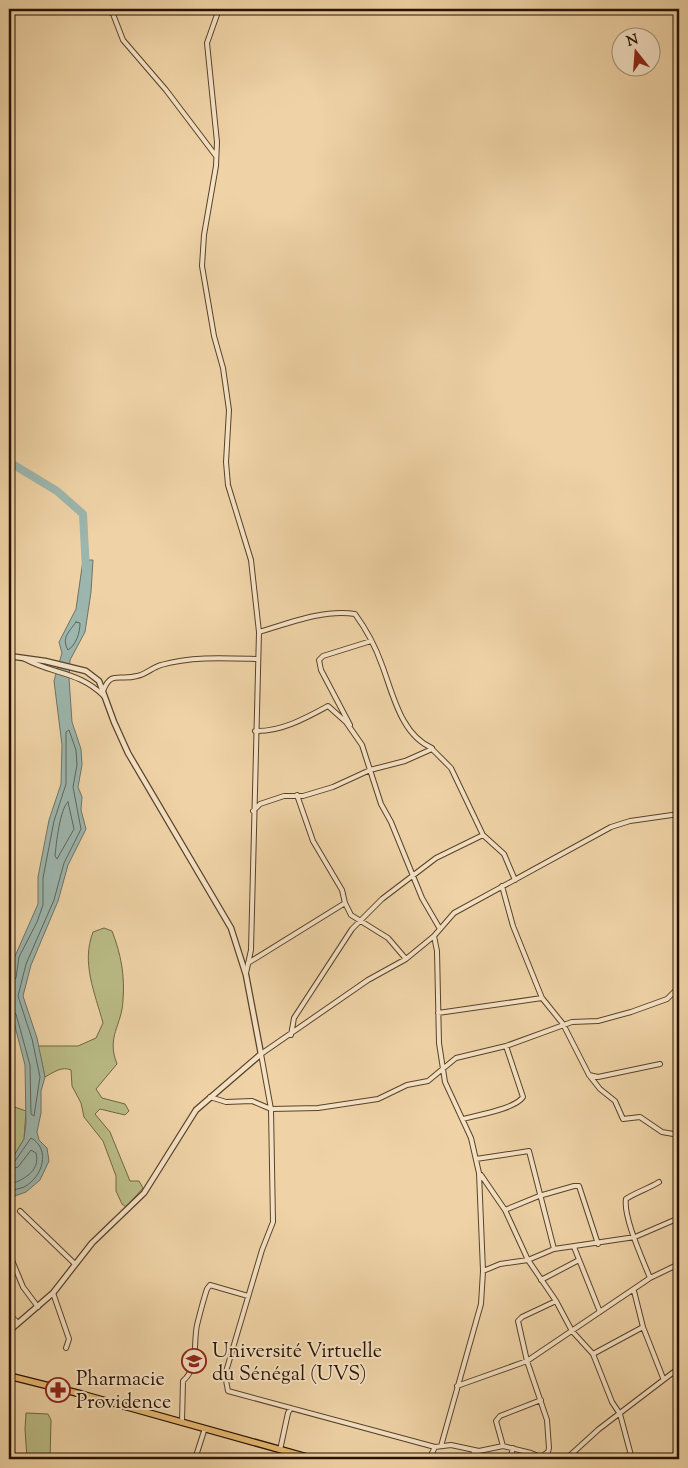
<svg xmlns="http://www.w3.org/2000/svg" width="688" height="1468" font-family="'Sorts Mill Goudy',serif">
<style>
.green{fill:#babc86;stroke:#706643}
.water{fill:#9cb6ae;stroke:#6d7468}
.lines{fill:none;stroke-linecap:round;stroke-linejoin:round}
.shore{stroke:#616457;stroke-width:1}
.river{stroke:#9cb6ae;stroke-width:8}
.minor-casing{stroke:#58422a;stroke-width:6}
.tertiary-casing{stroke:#58422a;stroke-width:7}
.primary-casing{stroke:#261100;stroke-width:8}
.minor{stroke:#f5e2c5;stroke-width:4}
.tertiary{stroke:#f5e2c5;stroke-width:4.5}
.primary{stroke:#e8ba73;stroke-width:5.5}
.labels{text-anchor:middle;stroke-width:4;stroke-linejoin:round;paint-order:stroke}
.poi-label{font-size:20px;fill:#261100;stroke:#f5e2c5;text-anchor:start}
</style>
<rect width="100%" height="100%" fill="#efd3a6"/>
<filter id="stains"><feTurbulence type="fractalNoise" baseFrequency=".004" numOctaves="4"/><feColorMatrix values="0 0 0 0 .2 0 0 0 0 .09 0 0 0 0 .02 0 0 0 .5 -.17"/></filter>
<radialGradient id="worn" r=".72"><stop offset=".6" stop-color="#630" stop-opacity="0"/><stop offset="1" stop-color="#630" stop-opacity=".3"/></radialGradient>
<path class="green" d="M104,928L112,931C121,954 125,976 123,1000C122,1026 106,1036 117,1064L96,1089L102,1098L125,1104L129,1111L125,1115L100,1109L95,1114L110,1132L130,1181H139L143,1188L126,1207L122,1204L116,1191V1176L103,1141L84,1117L81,1103L72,1086L71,1070C62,1066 54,1072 45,1077L38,1046H78L96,1038L103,1023C95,993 81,963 93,932Z
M9,1105L26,1111L24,1139L9,1164Z
M26,1413L48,1414L51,1420L50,1459H27L25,1429Z"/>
<path class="water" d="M83,560H93L91,592L85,632L70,660L69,678L72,722L81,749L82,765L78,787L82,797L81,810L86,829L68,865L58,901L31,965L23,996L37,1038L45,1077L41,1091V1113L37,1132L39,1140L47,1148L49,1161L40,1180L26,1192L9,1198V1164L24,1139L26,1123L25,1065L10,1007L12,963L38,904V877L49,820L61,784L62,745L54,681L62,653L59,642L76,609Z"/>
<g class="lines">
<path class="shore" d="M76,622L80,623C80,633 76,645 68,650C61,638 69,632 76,622Z
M68,802L74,829L57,859L55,856C56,845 60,808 68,802Z
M9,982L16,978L19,957L37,922L43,905V878L54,821L66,784V732L69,730L76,750L77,765L73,787L81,829L64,863L54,900L26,964L18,996L32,1039L40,1077L34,1116L31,1114L30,1065L16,1014L9,1010
M9,1164L15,1161L31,1138C51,1149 43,1177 24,1187C19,1189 14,1189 9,1192
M9,1170L18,1167L31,1150L36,1153C41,1172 22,1180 9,1185"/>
<path class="river" d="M9,462L57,491L83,514L86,570"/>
<defs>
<path id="minor" d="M104,9L113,14L123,40L166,90L216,156
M219,9L207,43L217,142L216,166L204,235L202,266L214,336L223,368L229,410L226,462L228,485L251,560L259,632L251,950L246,973
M259,632C289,623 324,609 355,614C366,629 376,648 382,665C393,694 401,735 432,748
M25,659C55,675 78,671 104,696
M103,691C111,670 119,681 137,676C145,675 153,667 161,665C191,656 226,658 257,659
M350,725L321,670L319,660L323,656L371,641
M255,731C281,732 306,718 328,706L346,722L362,745L381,804L391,822L422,898L440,929
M297,795L313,841L342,890L345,903L351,915L388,938L406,959
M253,811L260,804L284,796H303L333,787L370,770L405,761L432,749L451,768L483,835L504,854L515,880
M502,886L513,926L542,998L563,1024L589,1075L600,1089L615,1101L623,1119L640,1117L662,1132L679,1135
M434,936L437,951L439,1043L445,1082L471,1138L479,1173L483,1271L481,1304L441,1446
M248,963L345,903
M438,1013L542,998
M291,1035L294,1018L352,929L382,899L436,858L483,835
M589,1075L598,1077L660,1064
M210,1097L226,1102L252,1101L271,1109L318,1108L378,1099L407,1085L428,1081L456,1058L506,1046L572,1022L598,1021L631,1012L667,999L679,987
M463,1119C477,1115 515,1109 523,1097L506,1046
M476,1159L529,1151L554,1249
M481,1175L505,1210L528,1260L556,1301L572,1331L593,1354L612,1402L620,1414L632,1459
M505,1210L539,1196L574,1186H579L598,1244
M20,1211L75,1264
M574,1247L600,1312
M9,1253L23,1287L38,1307
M483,1271L500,1264L528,1260L554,1249L635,1237L679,1218
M650,1278C643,1260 623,1217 626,1199C636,1192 648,1189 659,1182
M541,1280L579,1260
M634,1291L643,1327L663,1378
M53,1293L69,1339L66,1348
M9,1314L17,1322
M593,1354L643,1327
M457,1386L527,1361L650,1278L679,1264
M182,1422L183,1381C199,1367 193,1344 197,1325C200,1313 203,1301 207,1289L210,1285L248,1296
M503,1446L496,1421L500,1416L541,1400
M280,1450L288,1413L291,1408
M541,1457L548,1452L549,1448L547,1420L527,1361L518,1321L522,1317L556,1301
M195,1459L205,1428
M429,1459L435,1447
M472,1459L474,1451
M510,1459L513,1448
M545,1459L531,1453L503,1446L479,1451L451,1445L435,1447L228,1391L225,1375L262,1250L273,1222L271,1109L261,1054L368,980L406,959L434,936L454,913L611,827L630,821L679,814
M566,1459L599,1429L679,1368"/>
<path id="tertiary" d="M9,656L45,661L86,671L99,681L114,722L128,753L231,928L246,975L261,1054L196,1110L144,1193L92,1243L53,1293L9,1331"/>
<path id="primary" d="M9,1376L81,1394L314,1459"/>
</defs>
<use href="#minor" class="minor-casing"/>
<use href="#tertiary" class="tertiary-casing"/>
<use href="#primary" class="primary-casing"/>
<use href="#minor" class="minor"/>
<use href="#tertiary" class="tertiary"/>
<use href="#primary" class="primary"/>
</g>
<defs>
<symbol id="university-ring" viewBox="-11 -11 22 22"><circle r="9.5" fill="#f5e2c5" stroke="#8f2418" stroke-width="1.5"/><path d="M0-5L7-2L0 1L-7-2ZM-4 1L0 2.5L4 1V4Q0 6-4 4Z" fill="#8f2418"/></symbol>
<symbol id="pharmacy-ring" viewBox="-11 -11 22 22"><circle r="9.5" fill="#f5e2c5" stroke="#8f2418" stroke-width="1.5"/><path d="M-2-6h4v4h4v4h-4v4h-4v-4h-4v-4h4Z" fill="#8f2418"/></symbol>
</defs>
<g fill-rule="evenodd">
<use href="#university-ring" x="180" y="1347" width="28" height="28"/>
<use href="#pharmacy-ring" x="44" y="1376" width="28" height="28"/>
</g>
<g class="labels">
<g class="poi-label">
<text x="212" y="1357">Université Virtuelle<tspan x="212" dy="23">du Sénégal (UVS)</tspan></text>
<text x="76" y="1385">Pharmacie<tspan x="76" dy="23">Providence</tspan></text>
</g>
</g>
<rect width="688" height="1468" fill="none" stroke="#efd3a6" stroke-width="30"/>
<rect x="10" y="10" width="668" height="1448" fill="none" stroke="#261100" stroke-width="2.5"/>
<rect x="15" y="15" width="658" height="1438" fill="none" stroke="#261100"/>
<g transform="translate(636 52) rotate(343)"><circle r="24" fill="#f5e2c5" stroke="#a28e76"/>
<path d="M0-4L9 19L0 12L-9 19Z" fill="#8f2418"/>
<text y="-8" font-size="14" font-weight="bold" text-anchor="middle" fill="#261100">N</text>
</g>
<rect width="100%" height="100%" filter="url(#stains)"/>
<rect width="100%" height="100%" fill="url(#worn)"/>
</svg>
